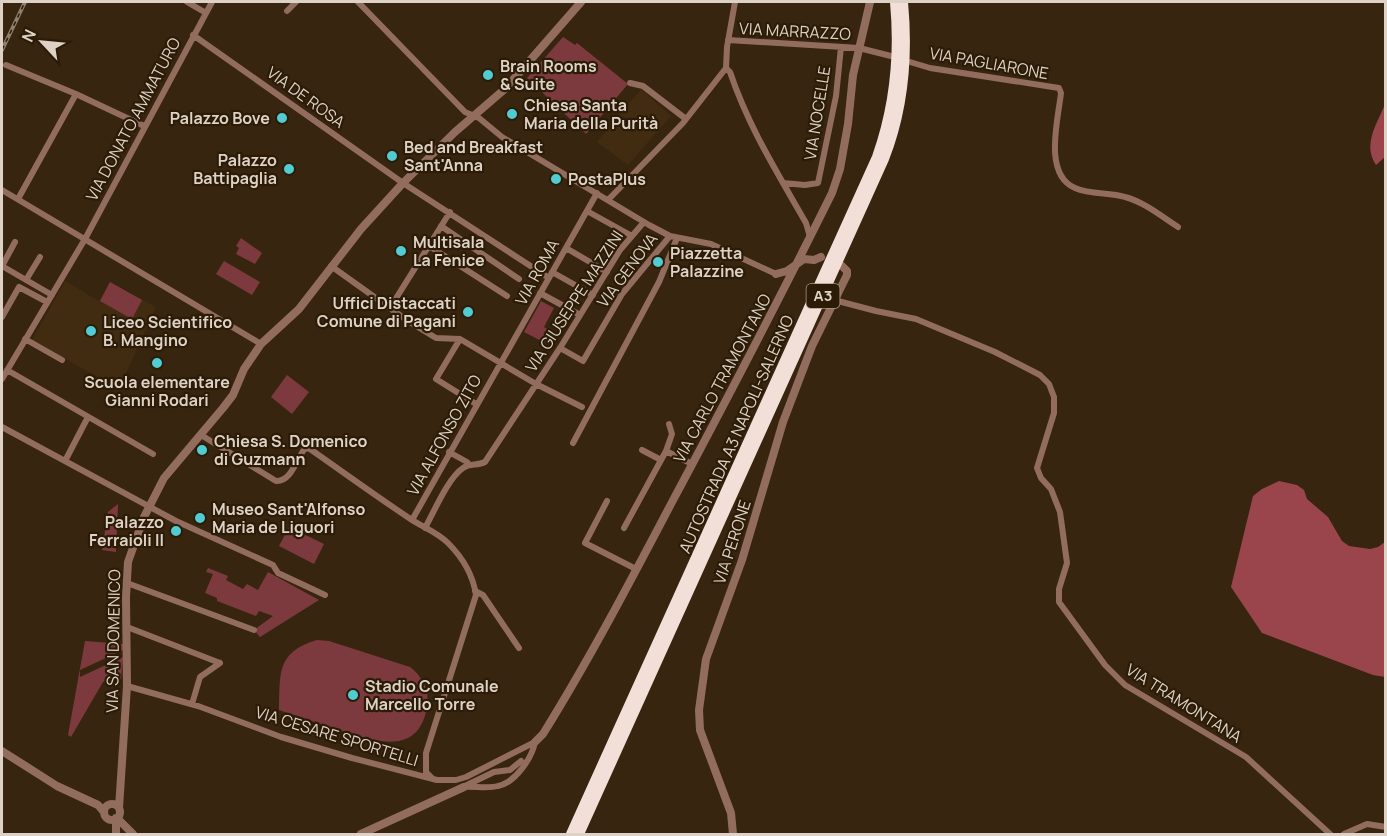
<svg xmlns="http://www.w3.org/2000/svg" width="1387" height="836" font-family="Manrope,sans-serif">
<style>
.built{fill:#422c11}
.green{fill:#7c3a3f}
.forest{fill:#9a444b}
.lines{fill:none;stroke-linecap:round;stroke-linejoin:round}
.minor{stroke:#926d5e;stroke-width:6}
.tertiary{stroke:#926d5e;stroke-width:8}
.motorway{stroke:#f2e0d8;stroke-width:10}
.rail-casing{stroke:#8e806f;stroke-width:4}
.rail{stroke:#2c1c07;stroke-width:1.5;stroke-dasharray:4.5;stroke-linecap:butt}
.poi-dot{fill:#51ccd3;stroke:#2c1c07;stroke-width:2}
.labels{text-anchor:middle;stroke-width:4.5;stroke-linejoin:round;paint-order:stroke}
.shield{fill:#2c1c07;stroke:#a89b8c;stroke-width:1.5}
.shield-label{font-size:15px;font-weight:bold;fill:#ddd2c5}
.street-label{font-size:16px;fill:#ddd2c5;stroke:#2c1c07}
.poi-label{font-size:16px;font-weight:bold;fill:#ddd2c5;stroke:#2c1c07;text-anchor:start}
</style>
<rect width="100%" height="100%" fill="#372510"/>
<path class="built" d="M641,89L671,116L628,165L597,142Z
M65,281L99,301L110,282L156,307L119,389L32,340Z"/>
<path class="green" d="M563,37L575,45L577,43L628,84L586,134L527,78Z
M241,238L262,253L255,264L236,254L239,248L236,246Z
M224,261L260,282L252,295L216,274Z
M110,282L142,300L132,319L100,301Z
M541,301L554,308L544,327L557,335L551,346L524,332Z
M287,375L309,392L292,414L271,397Z
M118,504L116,552L102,550L108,512Z
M289,527L324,544L314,564L279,546Z
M208,568L228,576L226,580L243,589L247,584L258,590L268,572L319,600L260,637L254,630L273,616L259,611L256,616L217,601V598L205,593L213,574L206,572Z
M317,640L329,641L410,667C423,677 430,691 427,707C418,760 369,739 336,729C317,723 298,716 279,710C280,674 276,652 317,640Z
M85,641L123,644V650L80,670V677L123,657L121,679L103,682L71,737L68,735Z"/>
<path class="forest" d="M1385,104V157L1376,165C1362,145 1377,124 1385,104Z
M1279,481L1297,485L1304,490L1307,499L1328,517L1342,541L1349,546L1370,549L1378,547L1385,542V677L1373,675L1262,633L1231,587L1253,496L1262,489Z"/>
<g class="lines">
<path class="minor" d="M187,2L206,13
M358,2L465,112L479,118L502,137L649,225L670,236L711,244L776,274
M287,11L296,2
M193,35L403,183L549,278
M728,40L859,48L891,56
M910,62L930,68L1059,88L1061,93C1058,120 1043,174 1075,188C1091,195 1109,192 1125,197C1144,202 1161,216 1178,227
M6,65L76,94L144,126
M726,68L730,72C749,128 777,172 806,223L810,237
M726,68L727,47L735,2
M630,83L643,86L686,119
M783,183L805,185L818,183L836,96L841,47
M2,190L261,344
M18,199L76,94
M608,200L683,123L726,68
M587,211L632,236
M441,226L519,279
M429,246L507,296
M566,248L607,272
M2,266L52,295
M2,266L15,242
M331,266L408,321L436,338L460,339L536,384L582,407
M552,272L593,295
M26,280L40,257
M540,293L580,315
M834,300L876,311L916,319L995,352L1040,375L1049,384L1054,397V413L1037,468L1041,478L1051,489L1060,512L1067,563L1059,589V602L1105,665L1125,685L1246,757L1330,834
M390,308L450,212
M2,317L19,287L47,302
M25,339L62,360
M460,339L436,379L476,404
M560,348L583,361L622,294L670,236
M7,370L153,454
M2,379L85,239L212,2
M2,427L176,521L273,565L278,573L325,595
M201,435L276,481C290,482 296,462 303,451L306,448L310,449C343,472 376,496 409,518C422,527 437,532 448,543C462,557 473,575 476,595L426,753V772L433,779
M573,443L659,282L677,238
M642,450L661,460
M666,451L692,464
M449,452L467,462L469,465
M65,461L88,417
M607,501L585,543L636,569
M412,520L597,193
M425,528C434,512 448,478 463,468C470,463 477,466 485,462L560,348L620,250L644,222
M624,528L666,451L672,434L669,424
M127,583L254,630
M475,591L483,595L519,648
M127,627L220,663
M127,686L198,706L281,737L352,758L437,780H456L466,777L535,742
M192,704L200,677L220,663
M467,785L494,772L510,770L521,761
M464,787C474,786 488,789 498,786C515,783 532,758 535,742
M1344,834L1367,824L1386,827"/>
<path class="tertiary" d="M776,274L787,271L804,259L814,260L821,257
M535,742L543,734C589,660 630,582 671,504C726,401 780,298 832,193L840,169L848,124L853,75L870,2
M2,751L57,786L98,805L104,812
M104 812a8 8 0 1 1 16 0a8 8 0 1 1-16 0Z
M119,808L127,686L126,597L128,562L144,517L164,478L223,408L233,395L244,369L261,344L299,309L361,229L403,183L455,132L506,88L581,2
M117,818L133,834
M116,834V818
M361,834L464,787
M733,834L731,813L700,730L699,710L706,659L742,560L783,422L812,346L847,275V271L842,266"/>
<path class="motorway" d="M571,834L877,157C895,106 900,55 895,2
M579,834L884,159C904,108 908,55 903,2"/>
<defs>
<path id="rail" d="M2,50L25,2"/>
</defs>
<use href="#rail" class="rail-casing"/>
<use href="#rail" class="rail"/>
</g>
<g class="poi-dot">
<circle cx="488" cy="75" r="6"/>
<circle cx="512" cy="114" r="6"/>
<circle cx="282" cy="118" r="6"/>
<circle cx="392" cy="156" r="6"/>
<circle cx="289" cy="169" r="6"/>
<circle cx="556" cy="179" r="6"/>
<circle cx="401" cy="251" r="6"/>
<circle cx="658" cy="262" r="6"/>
<circle cx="468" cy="312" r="6"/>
<circle cx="91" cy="331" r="6"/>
<circle cx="157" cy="363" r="6"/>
<circle cx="202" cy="450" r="6"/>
<circle cx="200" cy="518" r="6"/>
<circle cx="176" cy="531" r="6"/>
<circle cx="353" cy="695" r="6"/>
</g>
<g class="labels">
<rect class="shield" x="806.5" y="284" width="33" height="24" rx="4.5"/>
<g class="shield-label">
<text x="823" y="301">A3</text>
</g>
<g class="street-label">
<text transform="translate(795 31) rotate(3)" y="6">VIA MARRAZZO</text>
<text transform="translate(989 63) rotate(10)" y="6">VIA PAGLIARONE</text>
<text transform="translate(306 97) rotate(36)" y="6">VIA DE ROSA</text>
<text transform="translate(817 113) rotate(-81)" y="6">VIA NOCELLE</text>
<text transform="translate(133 119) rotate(-62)" y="6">VIA DONATO AMMATURO</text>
<text transform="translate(627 270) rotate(-53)" y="6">VIA GENOVA</text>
<text transform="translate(537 272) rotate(-61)" y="6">VIA ROMA</text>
<text transform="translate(574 301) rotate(-57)" y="6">VIA GIUSEPPE MAZZINI</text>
<text transform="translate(722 378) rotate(-62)" y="6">VIA CARLO TRAMONTANO</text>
<text transform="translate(736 434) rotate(-66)" y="6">AUTOSTRADA A3 NAPOLI-SALERNO</text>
<text transform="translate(444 435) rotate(-61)" y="6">VIA ALFONSO ZITO</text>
<text transform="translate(732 542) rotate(-72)" y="6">VIA PERONE</text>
<text transform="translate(113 641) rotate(-89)" y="6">VIA SAN DOMENICO</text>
<text transform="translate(1184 703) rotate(32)" y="6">VIA TRAMONTANA</text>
<text transform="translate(337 736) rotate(17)" y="6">VIA CESARE SPORTELLI</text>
</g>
<g class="poi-label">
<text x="500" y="72">Brain Rooms<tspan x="500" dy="18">&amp; Suite</tspan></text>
<text x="524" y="111">Chiesa Santa<tspan x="524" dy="18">Maria della Purità</tspan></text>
<text x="270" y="124" text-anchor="end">Palazzo Bove</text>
<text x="404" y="153">Bed and Breakfast<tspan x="404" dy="18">Sant'Anna</tspan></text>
<text x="277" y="166" text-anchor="end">Palazzo<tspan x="277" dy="18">Battipaglia</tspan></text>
<text x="568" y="185">PostaPlus</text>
<text x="413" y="248">Multisala<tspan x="413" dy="18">La Fenice</tspan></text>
<text x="670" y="259">Piazzetta<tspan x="670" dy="18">Palazzine</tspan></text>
<text x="456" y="309" text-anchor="end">Uffici Distaccati<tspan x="456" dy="18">Comune di Pagani</tspan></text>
<text x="103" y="328">Liceo Scientifico<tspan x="103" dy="18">B. Mangino</tspan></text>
<text x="157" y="388" text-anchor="middle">Scuola elementare<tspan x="157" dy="18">Gianni Rodari</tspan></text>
<text x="214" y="447">Chiesa S. Domenico<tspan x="214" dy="18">di Guzmann</tspan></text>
<text x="212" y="515">Museo Sant'Alfonso<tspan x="212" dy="18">Maria de Liguori</tspan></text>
<text x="164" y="528" text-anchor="end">Palazzo<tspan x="164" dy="18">Ferraioli II</tspan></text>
<text x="365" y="692">Stadio Comunale<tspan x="365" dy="18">Marcello Torre</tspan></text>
</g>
</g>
<rect width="1387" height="836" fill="none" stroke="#ddd2c5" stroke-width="6"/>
<g transform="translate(42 42) rotate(296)" stroke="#2c1c07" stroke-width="4.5" paint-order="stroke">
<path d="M0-4.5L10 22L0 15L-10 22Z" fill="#ddd2c5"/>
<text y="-9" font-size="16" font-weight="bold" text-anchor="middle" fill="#ddd2c5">N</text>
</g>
</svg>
